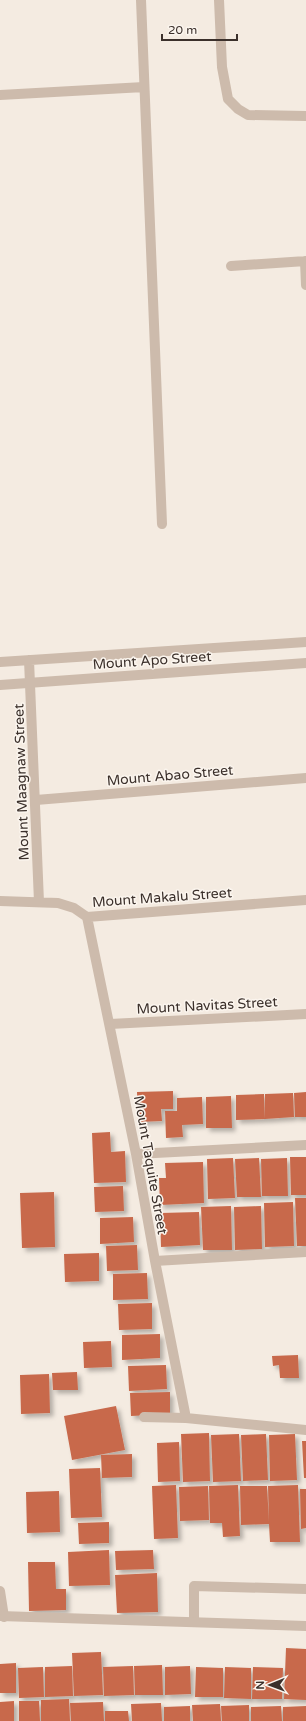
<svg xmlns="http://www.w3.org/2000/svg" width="306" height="1721" font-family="'Varela Round',sans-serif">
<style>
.building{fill:#c8694b;filter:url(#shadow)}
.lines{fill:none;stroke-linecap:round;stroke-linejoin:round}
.service{stroke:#cdbbac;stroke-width:10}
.minor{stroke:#cdbbac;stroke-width:10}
.tertiary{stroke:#cdbbac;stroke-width:10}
.labels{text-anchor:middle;stroke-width:3;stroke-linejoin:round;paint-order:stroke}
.street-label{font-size:14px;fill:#3b302b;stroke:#fbf5ee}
</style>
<defs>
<filter id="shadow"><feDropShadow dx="3.5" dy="3.5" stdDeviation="2" flood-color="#0004"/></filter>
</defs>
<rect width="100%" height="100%" fill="#f4ebe1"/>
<path class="building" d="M173,1091V1109H161L162,1121L138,1122L137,1092Z
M306,1092V1117H295L294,1093Z
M293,1093L294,1117L265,1119V1094Z
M264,1094L265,1119L236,1120V1095Z
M231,1096L232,1128H206V1097Z
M202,1097L203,1124L182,1125L183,1137L166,1138L165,1111H177V1098Z
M110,1132L111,1152L125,1151L126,1182L94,1183L92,1133Z
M290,1157H306V1195H291Z
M233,1158L235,1198L208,1199L207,1159Z
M259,1158L261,1197H237L235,1159Z
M287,1158L288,1196H262L261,1159Z
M203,1162L204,1203L160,1205L159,1178H166L165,1163Z
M123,1186L124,1211L95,1212L94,1187Z
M54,1192L55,1247L22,1248L20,1193Z
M295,1198H306V1246H297Z
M293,1202L294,1246L265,1247L264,1203Z
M231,1206L232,1250H203L201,1207Z
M261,1206L262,1249L235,1250L234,1207Z
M199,1212L200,1245L161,1247L160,1213Z
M133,1217L134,1242L100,1244V1218Z
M137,1245L138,1270L107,1271L106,1246Z
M99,1253V1281L65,1282L64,1254Z
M147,1273L148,1299L113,1300V1274Z
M152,1303V1329L119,1330L118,1304Z
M160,1334V1358L122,1360V1335Z
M111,1341L112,1367L84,1368L83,1342Z
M298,1355L299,1378H280L279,1365L273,1366L272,1356Z
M166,1365L167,1389L129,1391L128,1366Z
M77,1372L78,1390H53L52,1373Z
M49,1374L50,1413L21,1414L20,1375Z
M170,1392V1414L131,1416L130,1393Z
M116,1406L125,1450L72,1460L64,1416Z
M209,1433L210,1481L183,1482L181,1434Z
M239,1434L241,1481L213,1482L211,1435Z
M266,1434L268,1480L243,1481L241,1435Z
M295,1434L297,1480L270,1481L269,1435Z
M302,1441H306V1478H304Z
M179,1442L180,1481L158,1482L157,1443Z
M132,1454V1477L102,1478L101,1455Z
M100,1468L102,1517L71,1518L69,1469Z
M176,1485L178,1538L154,1539L152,1486Z
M238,1485L240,1536L223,1537L222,1523H210L209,1486Z
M298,1485L300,1542H270L269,1524L241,1525L240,1486H267L269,1522L268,1486Z
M208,1486L209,1520L180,1521L179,1487Z
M300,1489H306V1528L301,1529Z
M59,1491L60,1532L27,1533L26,1492Z
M109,1522V1543L79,1544L78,1523Z
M109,1550L110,1585L69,1586L68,1552Z
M153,1550L154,1569L116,1570L115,1551Z
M28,1562H55L56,1589H66V1610L29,1611Z
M157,1573L158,1612L117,1613L115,1575Z
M286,1648L306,1649V1700L284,1699Z
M101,1652L103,1695L74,1696L72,1653Z
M16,1663V1693H0V1664Z
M162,1665L163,1695H135L134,1666Z
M72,1666L73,1696L45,1697V1667Z
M133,1666L134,1695L104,1696L103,1667Z
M190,1666L191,1694L165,1695V1667Z
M43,1667L44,1697L19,1698L18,1668Z
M196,1667L223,1668V1697H195Z
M225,1667L251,1668V1699L224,1698Z
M253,1667L283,1668L282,1699H252Z
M69,1699L70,1721H41V1700Z
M14,1701V1721H0V1702Z
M19,1701H39L40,1721H19Z
M103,1702L104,1721H71L70,1703Z
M161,1703L162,1721H132L131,1704Z
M220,1704L221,1721H193L192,1705Z
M249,1705V1721H222L221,1706Z
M190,1706V1721H164V1707Z
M281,1706L282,1721H251V1707Z
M306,1706V1721H283V1707Z
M105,1711H128L129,1721H105Z"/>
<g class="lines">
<path class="service" d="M219,0L222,67L228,99L238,109L248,115L306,116"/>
<path class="minor" d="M141,0L162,524
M0,95L144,87
M305,261L306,285
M231,266L306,261
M29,660L39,902
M0,662L306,642
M0,685L306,663
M36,800L306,778
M0,901L58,903L74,908L87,917L306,900
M87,917L136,1154L155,1261L186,1418
M110,1024L306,1014
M136,1154L306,1145
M155,1261L306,1252
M144,1417L186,1418L306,1430
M0,1591L4,1617
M194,1622V1586L306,1589"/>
<path class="tertiary" d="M0,1616L306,1626"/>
</g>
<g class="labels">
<g class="street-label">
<text transform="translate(152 660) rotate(-4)" y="5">Mount Apo Street</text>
<text transform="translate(170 775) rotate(-5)" y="5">Mount Abao Street</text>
<text transform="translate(21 782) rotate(-92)" y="5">Mount Maagnaw Street</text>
<text transform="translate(162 897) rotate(-4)" y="5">Mount Makalu Street</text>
<text transform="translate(207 1005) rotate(-3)" y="5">Mount Navitas Street</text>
<text transform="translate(151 1165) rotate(80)" y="5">Mount Taquite Street</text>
</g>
</g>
<g transform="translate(270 1685) rotate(269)" stroke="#fbf5ee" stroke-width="3" paint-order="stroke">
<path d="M0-3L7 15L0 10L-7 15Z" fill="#3b302b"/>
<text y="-6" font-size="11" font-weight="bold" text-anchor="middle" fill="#3b302b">N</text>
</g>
<path d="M162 34v6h75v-6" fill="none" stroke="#3b302b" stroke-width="2"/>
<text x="168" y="34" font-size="12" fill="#3b302b" stroke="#fbf5ee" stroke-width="3" paint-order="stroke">20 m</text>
</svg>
